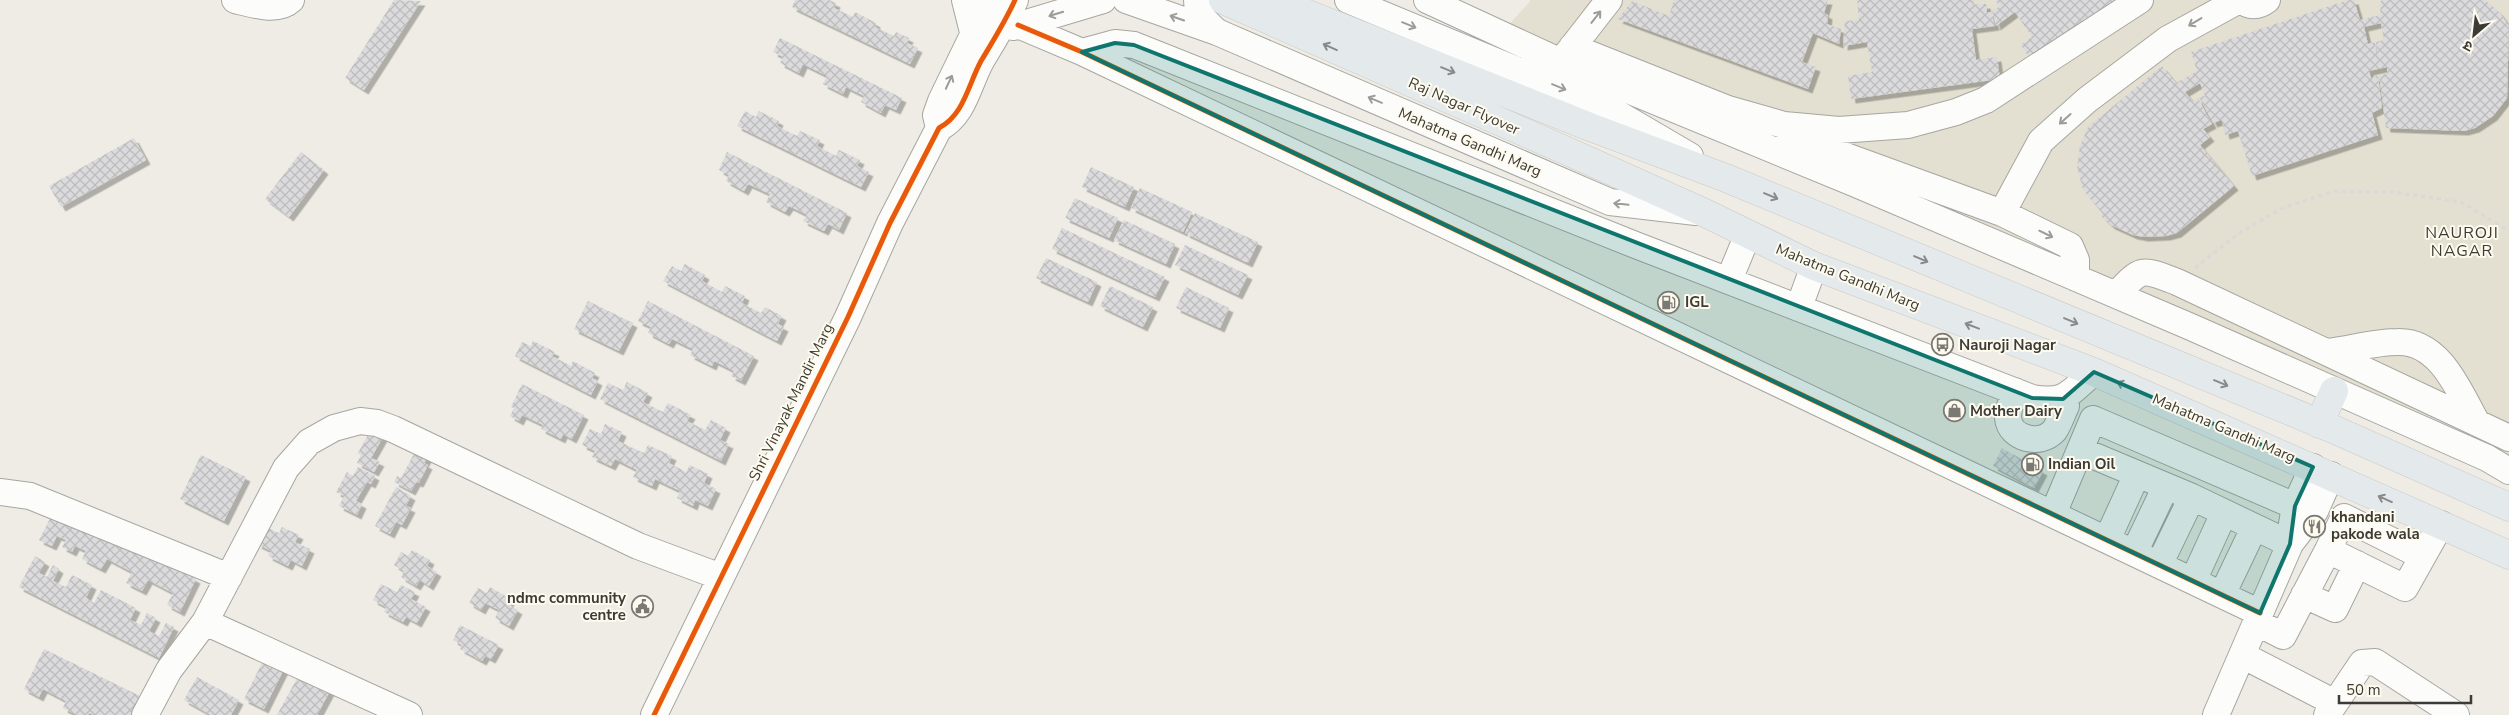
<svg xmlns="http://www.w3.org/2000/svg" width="2509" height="715" font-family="'Nunito Sans','Noto Sans Devanagari',sans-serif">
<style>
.built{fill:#e3dfd1}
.building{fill:url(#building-cross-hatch);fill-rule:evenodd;filter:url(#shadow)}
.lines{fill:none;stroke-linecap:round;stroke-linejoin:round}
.minor-casing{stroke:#a7a6a0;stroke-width:28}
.major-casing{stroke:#cac9c6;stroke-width:29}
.path{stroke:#dad9d7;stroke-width:3;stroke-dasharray:4 4;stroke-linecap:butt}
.minor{stroke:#fcfcfb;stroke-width:26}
.major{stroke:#e4e9ec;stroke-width:28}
.cycleway-casing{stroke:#fefbee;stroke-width:8}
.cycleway{stroke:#e8590c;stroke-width:5}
.oneway{stroke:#9c9c99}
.oneway2{stroke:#888988}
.marked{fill:#0f766e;fill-opacity:0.2;stroke:#0f766e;stroke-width:4;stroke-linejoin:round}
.labels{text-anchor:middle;stroke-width:4;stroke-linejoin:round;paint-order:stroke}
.street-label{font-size:15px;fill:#3d3b37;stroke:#fefbee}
.poi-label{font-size:15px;font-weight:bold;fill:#3d3b37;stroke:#fefbee;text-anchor:start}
.neighbourhood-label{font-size:16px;letter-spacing:1px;fill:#3d3b37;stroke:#fefbee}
</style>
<defs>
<pattern id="building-cross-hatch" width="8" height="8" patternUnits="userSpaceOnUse" patternTransform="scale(1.25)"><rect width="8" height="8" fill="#dbdadc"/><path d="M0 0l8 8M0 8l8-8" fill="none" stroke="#bdbcbd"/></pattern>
<filter id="shadow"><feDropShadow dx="4.5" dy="4.5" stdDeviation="0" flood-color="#0004"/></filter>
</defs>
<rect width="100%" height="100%" fill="#eeece4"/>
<path class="built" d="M1531,0H2509V465L1507,27Z"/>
<path class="building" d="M394,0L421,1L364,90L345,78Z
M795,0H829L836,3L834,8L853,17L855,12L876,23L875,27L894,36L896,32L909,38L907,43L918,48L910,64L792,7Z
M1674,0H1828L1824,13L1828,15L1827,24L1841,29L1839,44L1813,33L1802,62L1816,67L1808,89L1618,19L1632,1L1669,16Z
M1857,0H1974V5L1986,4L1987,12H1991L1995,26L1972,29L1976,60L1997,57L2000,79L1851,99L1848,76L1872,72L1867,42L1843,46L1845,21L1859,20Z
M1996,0H2127L2034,65L2021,45L2032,37L2015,12L1996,26L1992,11L1999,7Z
M2348,0H2354L2360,20L2380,15L2381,0H2485L2499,12L2509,26L2507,98L2493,116L2475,128L2464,131L2386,128L2379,75L2387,74V67L2369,71L2371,78L2378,75L2382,108L2372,113L2378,135L2252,176L2238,131L2225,135L2222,120L2213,123L2199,97L2205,96L2200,83L2185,92L2193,102L2198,98L2212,124L2203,129L2210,137L2200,145L2234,186L2177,233L2166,236L2144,237L2133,235L2111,225L2101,216L2103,214L2083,190L2077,167L2080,146L2088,127L2162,66L2176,83L2197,71L2191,52ZM2381,23L2384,40L2376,42L2378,63L2375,42L2368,44L2364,27Z
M780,38L902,98L896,110L885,105L881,113L861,102L864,96L846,87L843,94L823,84L827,76L803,64L799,73L780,63L783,57L773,52Z
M745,111L756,117L759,111L779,121L777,126L797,136L800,131L820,140L817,146L836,156L839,150L860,160L857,166L869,172L861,187L737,126Z
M134,138L146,160L61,207L49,186Z
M301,152L324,170L289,217L265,199Z
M727,152L847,213L839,230L828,224L824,231L803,221L807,215L789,206L785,212L766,202L770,194L748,184L744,191L726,181L729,175L719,170Z
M1091,167L1134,187L1125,207L1082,187Z
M1140,188L1192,212L1183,232L1131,208Z
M1075,198L1118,218L1109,238L1065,218Z
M1195,213L1258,242L1248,263L1185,233Z
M1124,220L1175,244L1166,264L1114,240Z
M1062,228L1165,277L1155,297L1052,249Z
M1185,245L1248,275L1238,295L1175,265Z
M1046,258L1097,282L1088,302L1036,278Z
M685,264L705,275L702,281L722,292L725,286L745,296L742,303L761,313L765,307L782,316L778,324L784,327L777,341L663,281L672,266L681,271Z
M1110,286L1153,307L1143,327L1100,306Z
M1186,287L1229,308L1220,328L1176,308Z
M588,301L633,323L619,351L574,329Z
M648,301L754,356L741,381L731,376L734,371L714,361L712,366L690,355L693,349L672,339L669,344L648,333L651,327L638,321Z
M533,341L555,352L552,356L571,366L573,361L595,373L592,378L598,381L591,395L515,356L522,342L531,346Z
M627,382L648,393L643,402L663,412L668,403L691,415L687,421L705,430L711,420L726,428L720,440L729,444L721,461L600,399L608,383L623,390Z
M522,384L584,415L572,439L563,434L561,439L541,429L543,425L522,415L519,421L510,416L514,408L511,407Z
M605,424L622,432L618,441L644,453L648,445L672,456L669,463L686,472L690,465L708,474L704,483L716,489L708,506L695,500L693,506L677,498L680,491L655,479L652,486L633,477L637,470L615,459L611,466L592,457L595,451L582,445L590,429L601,434Z
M369,433L384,435L371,458L380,462L374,472L357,463L361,455L358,453Z
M2002,448L2043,471L2034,488L1993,466Z
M415,452L430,453L424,463L428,465L419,483L416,482L411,491L394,482L397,476L401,478Z
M201,455L246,477L224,521L180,499Z
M358,467L375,476L371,484L367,482L356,501L362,504L357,515L339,506L344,496L336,492L347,472L353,476Z
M396,487L411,496L406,506L411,508L402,525L396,522L390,534L375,526Z
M56,507L196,579L180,612L167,605L173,593L148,580L142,591L126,583L132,572L107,559L101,569L82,559L86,551L75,546L72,552L62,547L66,540L57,536L52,546L39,540Z
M266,527L279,533L282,527L299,535L295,542L310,549L302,566L291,560L288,566L268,556L271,551L257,544Z
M412,550L430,560L427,566L437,572L429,586L420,580L416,586L401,577L404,571L394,565L401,552L408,556Z
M35,556L45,562L39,573L47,577L53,565L59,569L53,581L66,587L72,575L92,585L86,598L94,603L101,590L136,608L130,620L141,625L147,613L156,618L149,631L159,636L166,623L174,627L159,658L19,587Z
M381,584L397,592L401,585L415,592L411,599L426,607L417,623L406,617L403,622L384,612L386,607L373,600Z
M490,587L511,599L508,604L518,610L509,626L495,618L499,610L485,603L481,610L469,603L478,588L487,593Z
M460,625L499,645L491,659L485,656L482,661L460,649L462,645L453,640Z
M44,649L142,697L134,715H94L89,713L88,715H77L63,708L66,701L43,689L39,697L24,689Z
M264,659L284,669L264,709L244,699Z
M300,673L331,689L317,715H277Z
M197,677L239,700L231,715H211L184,700Z"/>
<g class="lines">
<defs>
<path id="minor" d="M235,0C252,4 277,13 291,0
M965,0L973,32
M1126,0L1217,32L1610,202L1696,212
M1197,0C1197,15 1207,23 1217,32
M1348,0L1608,108L1690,156
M1427,0L1572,67L1856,184L2191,327L2487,458L2509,471
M2241,0C2249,7 2258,7 2267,0
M1018,25L1082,52L2260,613
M1013,27L1103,0
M1572,47L1728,109L1784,125L1839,130L1908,125L1956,112L1986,100L2140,0
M1082,52L1115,43L1134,45L1638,246L2032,398C2066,404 2069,393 2094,372
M1563,59L1609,0
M939,128L936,115L941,101L990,0
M1788,135L2002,213L2070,246L2076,260V278
M2002,213L2041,141L2087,100L2168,39L2239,0
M1729,280L1748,234
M2116,295C2142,267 2141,268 2177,282L2509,438
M1799,307L1814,266
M2328,352C2351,349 2375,342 2398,342C2440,341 2459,391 2476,421
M2015,391C2013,399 2007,410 2008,418C2010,439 2040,446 2054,431C2059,424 2062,414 2066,406
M2080,450L2192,497L2290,544
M0,492L30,496L229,577
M2053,514L2093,419L2295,506
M2292,524L2295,506L2313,467
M2107,540L2137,474
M2328,550L2344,517L2422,556
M2134,553L2166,486
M2159,565L2192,497
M2193,581L2224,513
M2222,595L2254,528
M2304,595L2335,609L2357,564
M205,622L409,715
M2256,622L2283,636L2328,550L2405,588L2441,524
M2242,655L2335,703
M145,715L169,670L205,622L286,468L309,442L334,428L360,421L377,423L393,429L638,546L721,577
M654,715L848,317L890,223L939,128C964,115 968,85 981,61C993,41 1005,22 1015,0
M2216,715L2290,544L2315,511L2331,475
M2327,715L2362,663L2375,662L2456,715"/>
<path id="major" d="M1223,0L1567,151L1705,213L1814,266L2094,372L2509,555
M1273,0L1590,127L1726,178L2333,429L2509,507
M2319,424L2334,391"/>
</defs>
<use href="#minor" class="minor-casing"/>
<use href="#major" class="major-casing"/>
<path class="path" d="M2195,268L2238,234L2283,208L2334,191L2392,192L2461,202L2509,231"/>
<use href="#minor" class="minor"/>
<use href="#major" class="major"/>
<defs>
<path id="cycleway" d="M1018,25L1082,52L2260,613
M654,715L848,317L890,223L939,128C964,115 968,85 981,61C993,41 1005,22 1015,0"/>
</defs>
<use href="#cycleway" class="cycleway-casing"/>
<use href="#cycleway" class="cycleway"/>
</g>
<defs><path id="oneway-shaft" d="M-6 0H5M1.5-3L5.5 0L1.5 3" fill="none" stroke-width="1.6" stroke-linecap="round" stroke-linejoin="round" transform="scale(1.25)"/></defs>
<g class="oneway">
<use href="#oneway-shaft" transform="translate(1056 14) rotate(163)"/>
<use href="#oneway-shaft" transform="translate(1596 17) rotate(-52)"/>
<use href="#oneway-shaft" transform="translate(1177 18) rotate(-161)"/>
<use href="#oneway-shaft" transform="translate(2195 22) rotate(149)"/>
<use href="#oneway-shaft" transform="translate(1409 25) rotate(22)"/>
<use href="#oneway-shaft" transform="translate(949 82) rotate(-65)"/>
<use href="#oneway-shaft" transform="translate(1559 87) rotate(22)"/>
<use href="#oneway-shaft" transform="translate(1375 100) rotate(-157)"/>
<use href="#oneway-shaft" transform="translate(2065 119) rotate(138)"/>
<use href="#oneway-shaft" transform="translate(1621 204) rotate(-174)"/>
<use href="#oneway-shaft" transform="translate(2046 234) rotate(26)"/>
</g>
<g class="oneway2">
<use href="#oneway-shaft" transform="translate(1330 47) rotate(-156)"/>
<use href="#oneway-shaft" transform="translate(1448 70) rotate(22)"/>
<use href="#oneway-shaft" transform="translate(1771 196) rotate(23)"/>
<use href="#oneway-shaft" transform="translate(1921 259) rotate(23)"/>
<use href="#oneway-shaft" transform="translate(2071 321) rotate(23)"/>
<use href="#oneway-shaft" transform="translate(1972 326) rotate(-159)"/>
<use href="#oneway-shaft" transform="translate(2221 383) rotate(23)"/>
<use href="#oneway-shaft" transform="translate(2124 385) rotate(-157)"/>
<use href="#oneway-shaft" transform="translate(2385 499) rotate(-156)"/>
</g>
<path class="marked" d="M1115,43L1134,45L2032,398L2063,399L2094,372L2313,467L2295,506L2290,544L2260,613L1082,52Z"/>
<defs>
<symbol id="fuel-ring" viewBox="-11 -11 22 22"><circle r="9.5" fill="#fefbee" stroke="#7b7974" stroke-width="1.5"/><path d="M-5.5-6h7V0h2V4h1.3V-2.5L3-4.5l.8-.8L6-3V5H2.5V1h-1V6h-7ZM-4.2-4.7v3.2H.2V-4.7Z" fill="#7b7974"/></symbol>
<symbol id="bus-ring" viewBox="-11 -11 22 22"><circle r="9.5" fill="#fefbee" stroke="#7b7974" stroke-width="1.5"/><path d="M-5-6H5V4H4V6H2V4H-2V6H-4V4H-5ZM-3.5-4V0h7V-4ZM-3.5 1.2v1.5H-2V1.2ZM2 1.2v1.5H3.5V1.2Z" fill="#7b7974"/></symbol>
<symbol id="shop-ring" viewBox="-11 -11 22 22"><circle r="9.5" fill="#fefbee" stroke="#7b7974" stroke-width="1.5"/><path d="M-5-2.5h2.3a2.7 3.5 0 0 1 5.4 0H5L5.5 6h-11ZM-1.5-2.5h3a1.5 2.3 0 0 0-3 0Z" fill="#7b7974"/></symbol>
<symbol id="restaurant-ring" viewBox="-11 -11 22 22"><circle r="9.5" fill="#fefbee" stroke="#7b7974" stroke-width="1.5"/><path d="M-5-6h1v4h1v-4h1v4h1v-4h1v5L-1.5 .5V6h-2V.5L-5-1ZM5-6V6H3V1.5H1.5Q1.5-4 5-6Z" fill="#7b7974"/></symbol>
<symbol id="civic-ring" viewBox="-11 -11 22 22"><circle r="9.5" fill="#fefbee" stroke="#7b7974" stroke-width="1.5"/><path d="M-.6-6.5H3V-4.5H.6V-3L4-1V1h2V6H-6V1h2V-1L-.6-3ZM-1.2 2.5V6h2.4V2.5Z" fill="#7b7974"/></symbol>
</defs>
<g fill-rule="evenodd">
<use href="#fuel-ring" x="1656" y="290" width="25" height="25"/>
<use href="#bus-ring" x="1930" y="332" width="25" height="25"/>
<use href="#shop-ring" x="1942" y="398" width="25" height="25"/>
<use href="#fuel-ring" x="2020" y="452" width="25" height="25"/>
<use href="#restaurant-ring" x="2302" y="514" width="25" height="25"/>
<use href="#civic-ring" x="630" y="594" width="25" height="25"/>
</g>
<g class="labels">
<g class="street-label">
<text transform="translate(1464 106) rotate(24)" y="5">Raj Nagar Flyover</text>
<text transform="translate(1470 142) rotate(23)" y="5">Mahatma Gandhi Marg</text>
<text transform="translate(1848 277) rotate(22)" y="5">Mahatma Gandhi Marg</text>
<text transform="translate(791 402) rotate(-64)" y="5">Shri Vinayak Mandir Marg</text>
<text transform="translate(2224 428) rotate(23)" y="5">Mahatma Gandhi Marg</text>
</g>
<g class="poi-label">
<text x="1685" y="307">IGL</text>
<text x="1959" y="350">Nauroji Nagar</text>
<text x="1970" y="416">Mother Dairy</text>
<text x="2048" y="469">Indian Oil</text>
<text x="2331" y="522">khandani<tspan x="2331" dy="17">pakode wala</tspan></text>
<text x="626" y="603" text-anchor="end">ndmc community<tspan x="626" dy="17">centre</tspan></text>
</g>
<g class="neighbourhood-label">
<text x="2462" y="238">NAUROJI<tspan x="2462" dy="18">NAGAR</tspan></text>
</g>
</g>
<g transform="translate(2474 35) rotate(208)" stroke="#fefbee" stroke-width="4" paint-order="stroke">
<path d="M0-4L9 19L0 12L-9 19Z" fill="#3d3b37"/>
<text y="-8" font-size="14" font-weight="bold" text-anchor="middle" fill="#3d3b37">उ</text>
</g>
<path d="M2339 695v8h132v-8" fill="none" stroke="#3d3b37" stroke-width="2.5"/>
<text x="2346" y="695" font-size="15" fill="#3d3b37" stroke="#fefbee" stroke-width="4" paint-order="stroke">50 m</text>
</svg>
